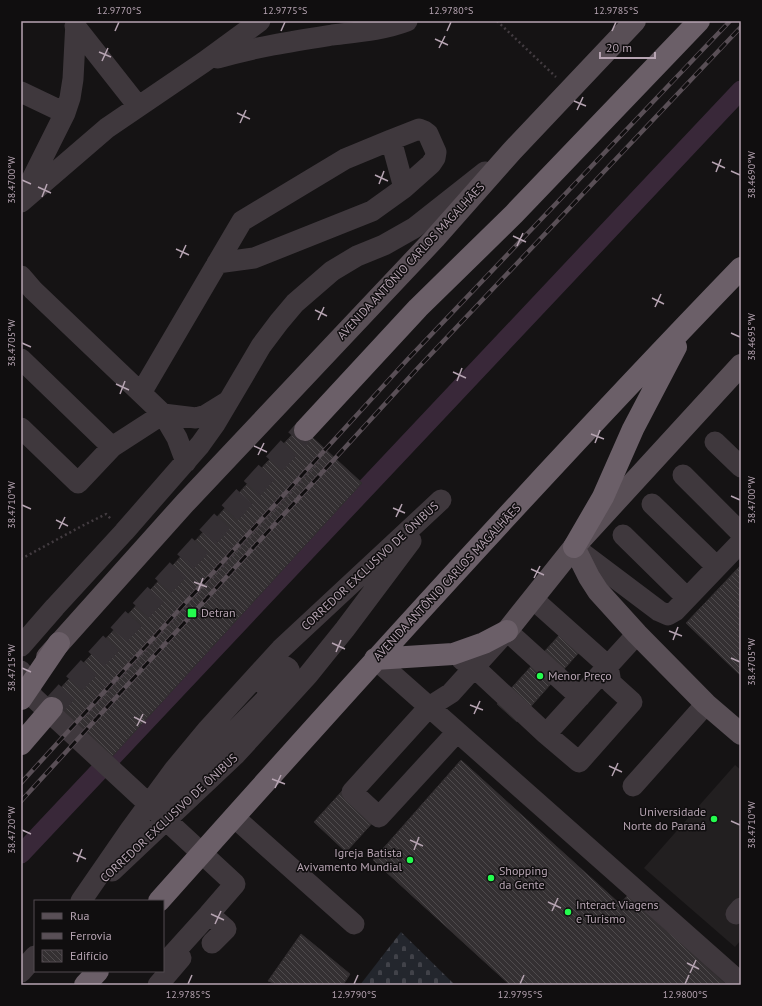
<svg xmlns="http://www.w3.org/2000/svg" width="762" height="1006" font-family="'PT Sans',sans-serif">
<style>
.built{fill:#221f20}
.cemetery{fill:url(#cemetery-stones)}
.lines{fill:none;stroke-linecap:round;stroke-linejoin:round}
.canal{stroke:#392839;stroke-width:19}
.building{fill:url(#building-back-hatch);stroke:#312d2f}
.highway-tunnel{stroke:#353034;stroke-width:22;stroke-dasharray:22 11;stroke-linecap:butt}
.path{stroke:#433c41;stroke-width:2.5;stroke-dasharray:2 3;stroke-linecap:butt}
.minor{stroke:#3f383d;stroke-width:21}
.major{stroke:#594f56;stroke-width:22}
.highway{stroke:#6b5f68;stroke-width:22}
.rail-casing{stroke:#594f56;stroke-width:4.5}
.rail{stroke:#100e0f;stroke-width:3;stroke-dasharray:9;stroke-linecap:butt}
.ticks{fill:none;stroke:#b6a4b2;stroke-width:1.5}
.poi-dot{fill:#24fc4e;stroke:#100e0f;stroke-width:1.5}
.labels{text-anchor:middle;stroke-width:3;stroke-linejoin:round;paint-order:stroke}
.street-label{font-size:12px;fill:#b6a4b2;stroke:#100e0f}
.poi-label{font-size:12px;fill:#b6a4b2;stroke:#100e0f;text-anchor:start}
.neatline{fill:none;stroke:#b6a4b2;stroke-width:1.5}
.ticks-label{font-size:10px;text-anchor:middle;fill:#b6a4b2}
</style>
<defs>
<pattern id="cemetery-stones" width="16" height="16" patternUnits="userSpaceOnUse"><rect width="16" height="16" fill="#23262d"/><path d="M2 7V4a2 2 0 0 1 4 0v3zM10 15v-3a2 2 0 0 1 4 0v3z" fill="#414249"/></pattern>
<pattern id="building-back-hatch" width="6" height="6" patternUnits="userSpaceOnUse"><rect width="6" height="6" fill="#343032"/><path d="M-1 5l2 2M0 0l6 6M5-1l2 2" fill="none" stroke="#4f4b4d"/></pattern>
</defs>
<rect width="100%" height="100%" fill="#151314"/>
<path class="built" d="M735,765L741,770V940L735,947L644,868Z"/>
<path class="cemetery" d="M401,932L455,985H360Z"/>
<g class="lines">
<path class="canal" d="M21,854L741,90"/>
</g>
<path class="building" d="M300,426L362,483L109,760L47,703Z
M741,565V676L686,623Z
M562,632L582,649L517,722L497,704Z
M461,760L620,904L628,895L727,985H510L373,860Z
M343,790L375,820L346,852L314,822Z
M301,934L350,974L343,985H280L268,981Z"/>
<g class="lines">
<path class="highway-tunnel" d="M52,708L305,430"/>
<path class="path" d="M497,21L556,77
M21,559L80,527L106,514L111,519
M84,718L321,460"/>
<path class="minor" d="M75,26L138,106
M218,58C255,47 294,41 332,35C357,32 384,30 407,21
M21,92L65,113
M391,140L419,129L424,131L428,134L436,152L435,158L431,164L404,188
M24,195L65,113L70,98L73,79L76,21
M21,202L107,128L204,62L260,21
M21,276L33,290L163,414L177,438L186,462
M21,359L112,447
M141,393L242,221L345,159L391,140L404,188L372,211L254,258L217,263
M21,428L78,483L112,447L163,414L196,418L206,415L227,402
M715,442L741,467
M683,475L741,533
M652,504L717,567
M623,535L687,598
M574,547L659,611L668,615L675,611L741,542
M533,599L608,666L611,683L632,702L579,762L546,734
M21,646L55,607L124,532L200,445L215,424L261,346L279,322L295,303L332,271L357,256L384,245L414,228L485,172
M375,659L741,983
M462,660L474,667L546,734L637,634
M21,671L33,697L235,884L209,914L226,929L212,943
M457,732L379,817L352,792L429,707L451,693L507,631L580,697
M633,786L706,704
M161,805L289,676C290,672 290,669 286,667L281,668L265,686
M234,817L354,924
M112,871L236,754L308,675L345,629L411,541
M81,901L130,830L174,770L208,729L281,649L441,500
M736,914L741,908
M163,965L209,914
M21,972L35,956
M158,985L181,958"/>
<path class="major" d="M574,547L589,577L598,591L637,634L706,704L741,734
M507,631L574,547L741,365
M47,657L185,503L435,238L512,151L635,21"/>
<path class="highway" d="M305,430L418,308L514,214L699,21
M574,547L603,497L633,429L676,347
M375,659L453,654L484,643L507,631
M21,699L59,643
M21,744L52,708
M159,901C350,687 542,474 741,268
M85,985L98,971"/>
<defs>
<path id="rail" d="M21,783L407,360L730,21
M21,801L417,369L741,27"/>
</defs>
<use href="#rail" class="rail-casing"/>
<use href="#rail" class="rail"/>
</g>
<path class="ticks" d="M115,31L119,22M281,31L285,22M447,31L451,22M612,31L616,22M435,39L448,45M439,48L445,36M99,52L111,57M102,61L108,48M574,101L586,106M577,110L583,97M237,113L250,119M240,123L246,110M712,162L725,168M731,171L740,175M716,172L721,159M375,175L388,181M22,180L31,184M379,184L384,171M38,187L51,193M42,197L47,184M513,236L526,242M517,246L523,233M176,249L189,255M180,258L186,245M652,298L664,304M655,307L661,294M315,310L327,316M318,320L324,307M731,333L740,337M22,343L31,347M453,372L466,378M457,381L462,368M116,384L129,390M120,394L125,381M591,434L604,439M595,443L600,430M254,446L267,452M258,455L264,443M731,496L740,500M22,505L31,509M393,508L405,513M396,517L402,504M56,520L68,526M59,529L65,517M531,569L544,575M534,578L540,566M194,582L207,587M198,591L203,578M669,631L682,636M673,640L678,627M332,643L345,649M336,652L341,640M731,658L740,662M22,668L31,672M470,705L483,710M474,714L480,701M134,717L146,723M137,726L143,714M609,766L622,772M612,776L618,763M272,779L285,784M275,788L281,775M731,821L740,825M22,830L31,834M410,840L423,846M414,850L419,837M73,853L86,859M77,862L82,849M548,902L561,908M552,911L558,898M211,914L224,920M215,924L221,911M687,963L699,969M690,973L696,960M188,984L192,975M354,984L358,975M520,984L524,975M685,984L689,975"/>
<g class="poi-dot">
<rect x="187" y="608" width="10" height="10" rx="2"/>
<circle cx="540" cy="676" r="4"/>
<circle cx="714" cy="819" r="4"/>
<circle cx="410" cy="860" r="4"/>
<circle cx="491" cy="878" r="4"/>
<circle cx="568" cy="912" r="4"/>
</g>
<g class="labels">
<g class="street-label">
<text transform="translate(411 261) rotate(-47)" y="4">AVENIDA ANTÔNIO CARLOS MAGALHÃES</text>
<text transform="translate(370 566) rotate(-43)" y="4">CORREDOR EXCLUSIVO DE ÔNIBUS</text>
<text transform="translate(447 582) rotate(-47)" y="4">AVENIDA ANTÔNIO CARLOS MAGALHÃES</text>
<text transform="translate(169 818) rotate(-43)" y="4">CORREDOR EXCLUSIVO DE ÔNIBUS</text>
</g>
<g class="poi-label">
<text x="201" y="617">Detran</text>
<text x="548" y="680">Menor Preço</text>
<text x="706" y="816" text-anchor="end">Universidade<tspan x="706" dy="14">Norte do Paraná</tspan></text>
<text x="402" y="857" text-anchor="end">Igreja Batista<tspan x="402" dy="14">Avivamento Mundial</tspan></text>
<text x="499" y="875">Shopping<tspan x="499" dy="14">da Gente</tspan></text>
<text x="576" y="909">Interact Viagens<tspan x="576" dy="14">e Turismo</tspan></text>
</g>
</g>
<rect width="762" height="1006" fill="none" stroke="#100e0f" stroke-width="44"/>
<rect x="34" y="900" width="130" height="72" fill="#100e0f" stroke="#524a50"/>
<rect x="42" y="913" width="20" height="6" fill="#594f56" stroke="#524a50"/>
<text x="70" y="920" font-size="12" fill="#b6a4b2">Rua</text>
<rect x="42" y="933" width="20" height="6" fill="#594f56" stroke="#524a50"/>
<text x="70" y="940" font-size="12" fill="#b6a4b2">Ferrovia</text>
<rect x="42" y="950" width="20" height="12" fill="url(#building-back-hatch)" stroke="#524a50"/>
<text x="70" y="960" font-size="12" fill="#b6a4b2">Edifício</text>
<path d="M600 52v6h55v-6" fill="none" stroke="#b6a4b2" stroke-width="2"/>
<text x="606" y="52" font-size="12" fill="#b6a4b2" stroke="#100e0f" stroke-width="3" paint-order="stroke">20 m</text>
<rect x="22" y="22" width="718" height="962" class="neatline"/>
<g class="ticks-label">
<text x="119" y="14">12.9770°S</text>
<text x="285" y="14">12.9775°S</text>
<text x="451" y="14">12.9780°S</text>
<text x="616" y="14">12.9785°S</text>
<text transform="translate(751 175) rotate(-90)" y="4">38.4690°W</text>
<text transform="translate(11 180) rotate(-90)" y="4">38.4700°W</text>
<text transform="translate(751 337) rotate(-90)" y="4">38.4695°W</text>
<text transform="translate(11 343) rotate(-90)" y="4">38.4705°W</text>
<text transform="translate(751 500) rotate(-90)" y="4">38.4700°W</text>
<text transform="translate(11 505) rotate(-90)" y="4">38.4710°W</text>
<text transform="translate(751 662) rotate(-90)" y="4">38.4705°W</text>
<text transform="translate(11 668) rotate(-90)" y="4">38.4715°W</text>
<text transform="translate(751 825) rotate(-90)" y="4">38.4710°W</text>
<text transform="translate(11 830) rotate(-90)" y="4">38.4720°W</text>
<text x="188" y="998">12.9785°S</text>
<text x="354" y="998">12.9790°S</text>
<text x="520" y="998">12.9795°S</text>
<text x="685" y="998">12.9800°S</text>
</g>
</svg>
